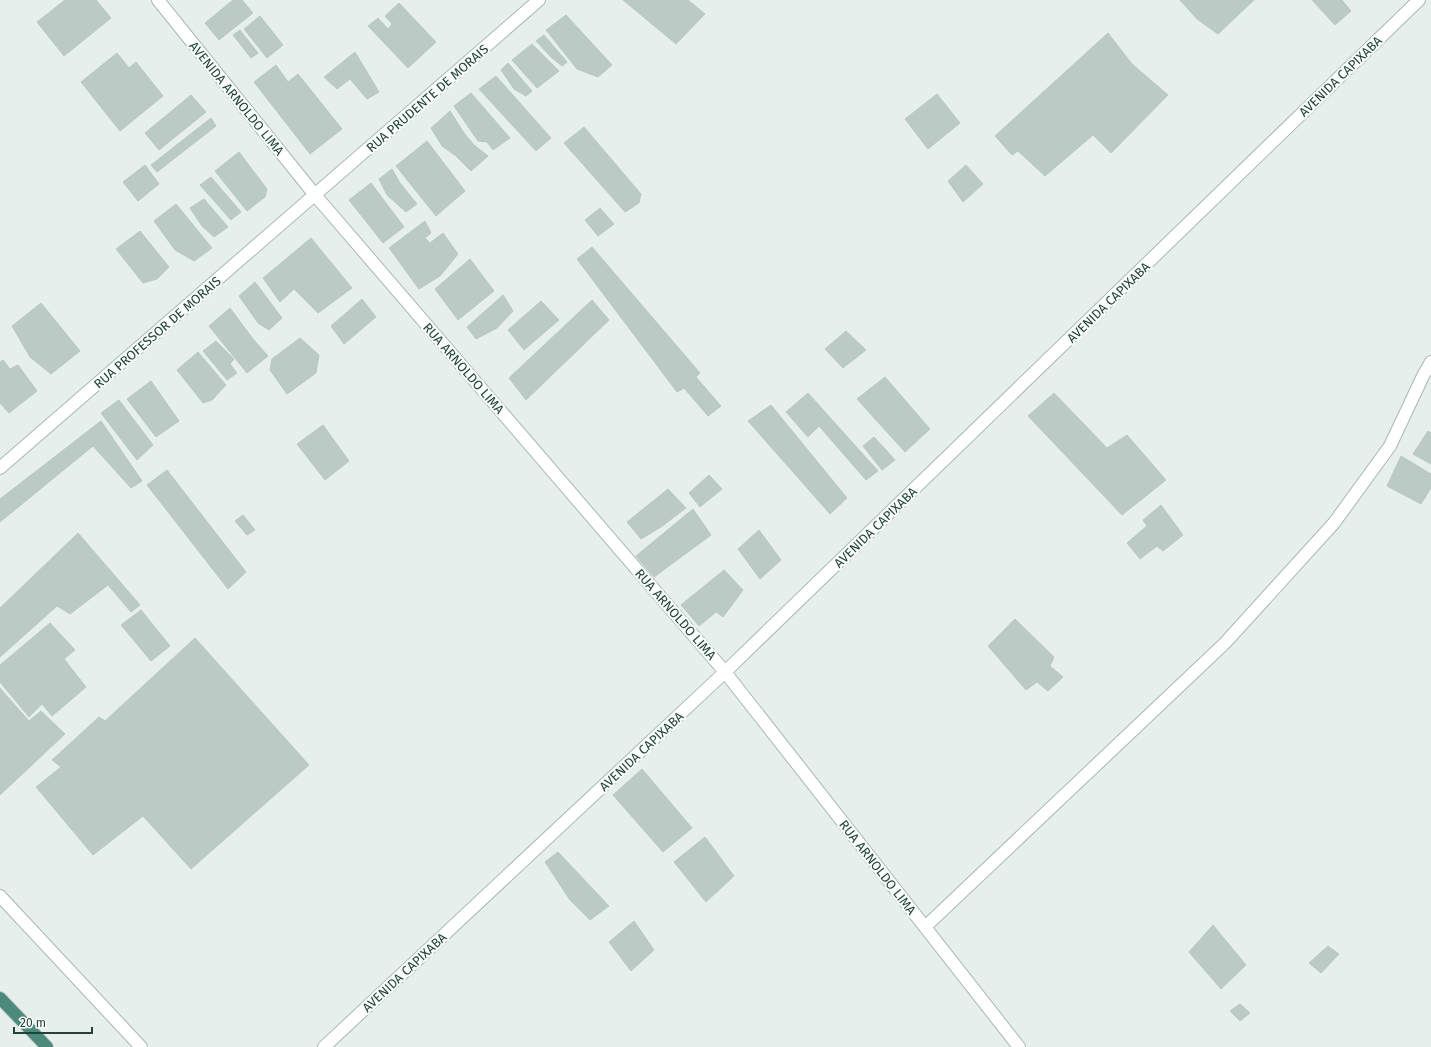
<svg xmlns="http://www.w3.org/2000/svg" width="1431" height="1047" font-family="'Fira Sans',sans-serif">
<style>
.building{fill:#bbcac4;stroke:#b8c9c2}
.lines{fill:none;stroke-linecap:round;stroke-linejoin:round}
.minor-casing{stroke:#a8b8b2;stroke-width:14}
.trunk-casing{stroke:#c2cac8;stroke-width:14}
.minor{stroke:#fff;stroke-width:12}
.trunk{stroke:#4c8a7c;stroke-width:12}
.labels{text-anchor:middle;stroke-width:4;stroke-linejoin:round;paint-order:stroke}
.street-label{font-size:13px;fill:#24423a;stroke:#f7fbf9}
</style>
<rect width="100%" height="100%" fill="#e6efeb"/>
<path class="building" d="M65,0H96L111,18L64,56L37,22Z
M233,0H242L253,13L219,40L205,23Z
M623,0H688L705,14L676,44Z
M1180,0H1254L1218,34L1197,19Z
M1312,0H1342L1351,11L1335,25Z
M399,3L436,42L408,68L368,26L378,18L388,29L392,24L385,16Z
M566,15L612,65L598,77L577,69L546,30Z
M260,16L283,45L267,58L244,29Z
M240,30L258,53L251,58L233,35Z
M1108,33L1132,64L1168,95L1111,153L1093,135L1045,176L1018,151L1012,155L995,136Z
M544,35L567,62L562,66L552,58L536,41Z
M532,44L559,71L537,88L512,60Z
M355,52L379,92L367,99L350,79L337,89L324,77Z
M117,53L129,68L136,62L163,96L120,131L81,82Z
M508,63L532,91L526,96L514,89L501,70Z
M276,65L288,82L298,74L342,129L310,154L254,82Z
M496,76L551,138L536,151L479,89Z
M471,93L510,138L493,150L487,142L478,141L454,106Z
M937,94L960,123L928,149L905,119Z
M191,95L206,112L159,150L145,133Z
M450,111L464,133L474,145L488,156L471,171L456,156L442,146L431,128Z
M211,118L216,126L157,172L151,165Z
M584,127L641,194L639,203L625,212L564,143Z
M427,141L465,191L436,216L396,166Z
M239,152L267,189L265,197L247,211L215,171Z
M145,165L159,184L138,201L123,182Z
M966,165L983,184L963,202L948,181Z
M392,169L400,183L417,204L406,212L387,195L379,179Z
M211,177L241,212L231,220L200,185Z
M371,183L404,227L383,243L349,200Z
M204,199L228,227L214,237L202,226L190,208Z
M176,204L212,248L194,261L175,250L154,221Z
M600,208L614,224L598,236L585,220Z
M425,221L431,233L425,238L430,243L443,233L458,254L440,276L419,289L389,248Z
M140,231L169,267L157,279L143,283L116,249Z
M311,238L352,288L318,313L294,289L280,302L263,278Z
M592,247L700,373L696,377L721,406L708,416L684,388L677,392L577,259Z
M470,259L494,291L458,320L435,289Z
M255,282L282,318L269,330L258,323L239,296Z
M503,295L513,311L497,328L476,339L467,327Z
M362,299L376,317L344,344L331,326Z
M592,300L609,320L526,400L509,378Z
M541,301L559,320L524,350L508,330Z
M41,303L80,351L51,374L30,357L12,326Z
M230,308L253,339L268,356L247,373L209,326Z
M846,331L866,350L843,368L825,349Z
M300,338L319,355L316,373L287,394L270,370L272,359Z
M216,341L234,359L230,364L237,373L227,380L203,351Z
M198,352L226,385L212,400L203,403L177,370Z
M3,360L10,369L18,365L37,391L9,413L0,403V362Z
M885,377L930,429L905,452L857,399Z
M151,381L179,421L156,437L127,399Z
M808,393L878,471L866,480L819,426L808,437L786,412Z
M1054,393L1107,448L1127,435L1166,480L1122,515L1028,416Z
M119,400L153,445L137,460L101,413Z
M771,405L847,498L830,514L748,421Z
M101,421L142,481L131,488L93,446L0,522V499Z
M323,425L349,461L325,480L297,444Z
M1428,431L1431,433V464L1413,454Z
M874,437L895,460L882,470L863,446Z
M1401,456L1431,474V488L1421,504L1387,486Z
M167,470L246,572L228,589L147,485Z
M709,475L722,489L700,507L689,493Z
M668,489L686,508L661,527L641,539L627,522Z
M1161,505L1183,535L1163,551L1157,546L1140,559L1127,543L1147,526L1143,520Z
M693,509L711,535L654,577L636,556Z
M243,515L255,530L247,535L235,521Z
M759,530L781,560L760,579L738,549Z
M78,533L140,605L131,612L108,585L70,614L57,606L0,657V608Z
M724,570L743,590L723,617L716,612L699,626L681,605Z
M141,610L170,646L151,661L121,625Z
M1015,619L1054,657L1050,666L1063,677L1048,691L1037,682L1026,690L988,646Z
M50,623L75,650L64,659L86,687L52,716L42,704L29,717L0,682V665Z
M195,638L309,765L191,869L143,816L93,855L36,787L61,767L52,760L99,717L105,721Z
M0,688L29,721L41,711L65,734L0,795Z
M642,769L692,828L663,852L613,795Z
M705,837L734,876L706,902L674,862Z
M558,852L609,906L590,920L570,900L545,862Z
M634,921L654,950L631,971L609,942Z
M1213,925L1246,965L1221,989L1189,952Z
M1328,946L1339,954L1321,973L1309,963Z
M1240,1004L1250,1013L1240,1021L1230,1011Z"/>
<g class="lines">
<defs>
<path id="minor" d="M158,0L315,195L725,672L1019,1047
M0,468L539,0
M0,896L141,1047
M925,927L1225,643L1334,523L1390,446L1423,376L1431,362
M324,1047L725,672L1419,0"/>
<path id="trunk" d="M0,998L47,1047"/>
</defs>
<use href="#minor" class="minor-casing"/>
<use href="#trunk" class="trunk-casing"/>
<use href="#minor" class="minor"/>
<use href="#trunk" class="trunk"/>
</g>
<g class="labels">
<g class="street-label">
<text transform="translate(1340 76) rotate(-44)" y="5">AVENIDA CAPIXABA</text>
<text transform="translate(237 98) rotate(51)" y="5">AVENIDA ARNOLDO LIMA</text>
<text transform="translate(427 98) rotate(-41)" y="5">RUA PRUDENTE DE MORAIS</text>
<text transform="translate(1108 302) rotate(-44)" y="5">AVENIDA CAPIXABA</text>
<text transform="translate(157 332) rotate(-41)" y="5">RUA PROFESSOR DE MORAIS</text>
<text transform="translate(464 368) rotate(49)" y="5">RUA ARNOLDO LIMA</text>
<text transform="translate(875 527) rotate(-44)" y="5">AVENIDA CAPIXABA</text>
<text transform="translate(676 614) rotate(49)" y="5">RUA ARNOLDO LIMA</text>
<text transform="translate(641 751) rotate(-43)" y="5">AVENIDA CAPIXABA</text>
<text transform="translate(878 867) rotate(52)" y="5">RUA ARNOLDO LIMA</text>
<text transform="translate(404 972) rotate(-43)" y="5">AVENIDA CAPIXABA</text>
</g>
</g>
<path d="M14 1027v6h78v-6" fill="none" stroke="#24423a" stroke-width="2"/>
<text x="20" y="1027" font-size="12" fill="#24423a" stroke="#f7fbf9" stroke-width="3" paint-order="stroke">20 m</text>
</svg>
